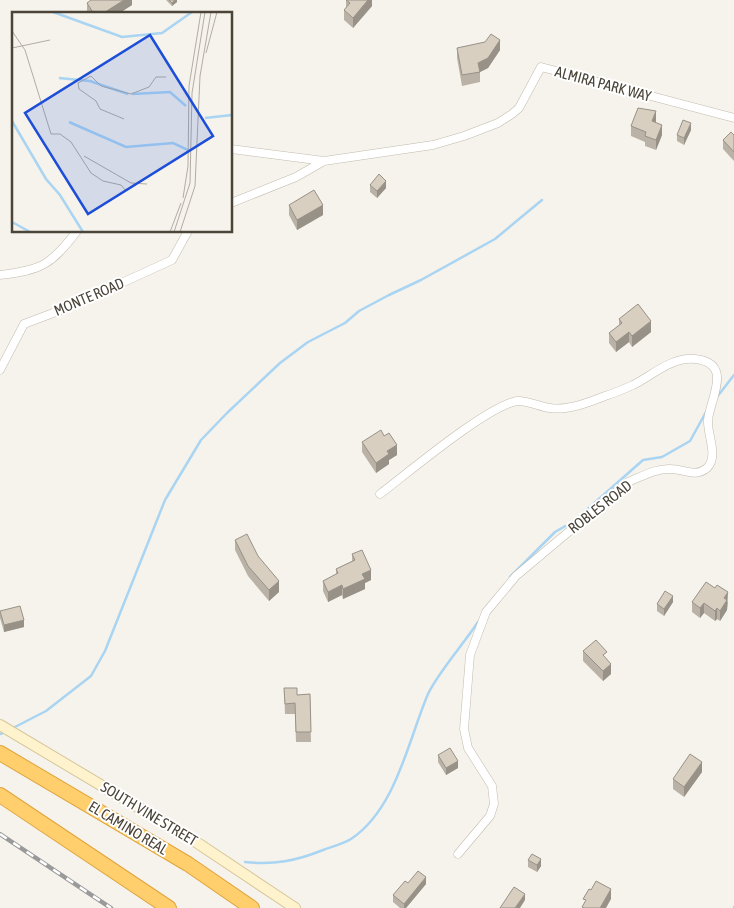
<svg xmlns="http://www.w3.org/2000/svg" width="734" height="908" font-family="'Asap Condensed',sans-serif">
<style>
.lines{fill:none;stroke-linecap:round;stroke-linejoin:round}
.stream{stroke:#a9d4f2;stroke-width:2.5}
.street-casing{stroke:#c2bbae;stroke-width:9}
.secondary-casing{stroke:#d6c79b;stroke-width:12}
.highway-casing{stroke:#e0a43c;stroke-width:16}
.street{stroke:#fff;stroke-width:8}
.secondary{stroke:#fff3cd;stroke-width:10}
.highway{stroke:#ffcf6e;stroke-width:14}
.rail-casing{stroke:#9a9a9a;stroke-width:4.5}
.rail{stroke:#fff;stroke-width:2.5;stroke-dasharray:8;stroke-linecap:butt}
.wall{fill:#bab2a6}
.shaded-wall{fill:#979187}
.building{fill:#d8cfc1;stroke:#979187}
.labels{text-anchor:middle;stroke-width:4;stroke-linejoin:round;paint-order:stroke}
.street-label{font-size:15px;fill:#4b4439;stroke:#fff}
.inset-river{fill:none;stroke:#a9d4f2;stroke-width:2.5}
.inset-road{fill:none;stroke:#b2ada4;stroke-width:1}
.view{fill:#1d4ed8;fill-opacity:0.15;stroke:#1d4ed8;stroke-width:2.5}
.inset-edge{fill:none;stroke:#4b4439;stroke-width:2.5}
</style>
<rect width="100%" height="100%" fill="#f6f3ec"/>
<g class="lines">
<path class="stream" d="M717,397L734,375
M510,577L555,532L574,521L643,460L662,457L690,441L706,412
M13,728L46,711L91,676L105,651L165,500L201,440L227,413L280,363L308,342L345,323L359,311L389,295L421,280L495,239L542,200
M0,734L6,732
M245,862C274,865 296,861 323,850C331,847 343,844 351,839C396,809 408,741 428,694C437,674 465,642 478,622
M734,908V907"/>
<defs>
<path id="street" d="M231,149L324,161L433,145L464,136L498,123L512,114L519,108L541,67L734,118
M231,203L296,177L324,161
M0,275C42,270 51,265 77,231
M0,370L24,324L69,307L172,260L188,231
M380,494C408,473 487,406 517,401C527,400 540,407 550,408C567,411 590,402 605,396C615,393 624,389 633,385C653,375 671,357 695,359C734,363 710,399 708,420C707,435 719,456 707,468C695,478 684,469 671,469C656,468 641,477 628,482L516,576L486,612L470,655L464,729L468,748L492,786L494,804L490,816L458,854"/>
<path id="secondary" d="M0,725L193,840L295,908"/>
<path id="highway" d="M0,753L188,864L252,908
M0,795L169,908"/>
</defs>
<use href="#street" class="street-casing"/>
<use href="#secondary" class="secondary-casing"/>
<use href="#highway" class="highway-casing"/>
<use href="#street" class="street"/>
<use href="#secondary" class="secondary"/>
<use href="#highway" class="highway"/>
<defs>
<path id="rail" d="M0,834L111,908"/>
</defs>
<use href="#rail" class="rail-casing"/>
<use href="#rail" class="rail"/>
</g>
<path class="wall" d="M132,0V5L118,14H88L87,13V3Z
M166,0H177V2L172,6Z
M346,0H372V6L353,28L344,20V10L346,8Z
M457,48L500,50L488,68L480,72V82L462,86L457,58Z
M656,121V123L662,135L656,150L645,146V142L631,136V126Z
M691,130L684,145L677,141V135Z
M734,135V161L723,149V140Z
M370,185L386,188L377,198L370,192Z
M289,205L323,215L297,230L289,215Z
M619,319L651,332L632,347L629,342L616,352L609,343V333L619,325Z
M362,442L397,455L389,460V464L376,473L362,452Z
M235,540L258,556L279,592L269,601L248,576L235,550Z
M352,554L371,580L365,583V589L343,599L342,595L328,602L323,591V581L336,575V569L352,561Z
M673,602L664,616L657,611V604Z
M692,602H728L727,610L720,621L717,619L715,621L704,613L700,618L692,612Z
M0,611L24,627L4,632L0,618Z
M583,651L607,659L611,674L603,681L583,661Z
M284,688L297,695L310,694L311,742H296L295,714H285Z
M438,755L458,768L446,775L438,762Z
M702,772L684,797L673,789V779Z
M528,860L541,866L537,872L528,867Z
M408,883L426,884L406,908H400L393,902V895Z"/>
<path class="shaded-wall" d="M124,0H132V5L118,14H102Z
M175,0H177V2L172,6V3Z
M368,0H372V6L353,28V18Z
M500,40V50L488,68L478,73V63Z
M656,111V121L652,131V121Z
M691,123V130L684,145V138Z
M662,125V135L656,150V140Z
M386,181V188L377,198V191Z
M323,205V215L297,230V220Z
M651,321V332L632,347V336Z
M629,332V342L616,352V342Z
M397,445V455L389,460V464L376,473V463L387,451Z
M371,570V580L365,583V589L343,599V589L362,574Z
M279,581V592L269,601V590Z
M342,585V595L328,602V592Z
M728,592L727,610L720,621V611L724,598Z
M673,596V602L664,616V609Z
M704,603V613L700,618V608Z
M717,608V619L715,621V611Z
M24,620V627L4,632V625Z
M611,664V674L603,681V671Z
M458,761V768L446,775V768Z
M702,762V772L684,797V787Z
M541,859V866L537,872V865Z
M426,877V884L406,908H404V904Z
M611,889V899L606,908H600Z
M525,894V900L520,908H515Z"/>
<path class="building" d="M91,0H124L102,14H94L87,3Z
M169,0H175L172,3Z
M346,0H368L353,18L344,10L350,3Z
M491,34L500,40L488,58L478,63L480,72L462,75L457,48L485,42Z
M638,108L656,111L652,121L662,125L656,140L645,136L646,132L631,126Z
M683,120L691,123L684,138L677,135Z
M731,132L734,135V152L723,140Z
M379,174L386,181L377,191L370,185Z
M314,190L323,205L297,220L289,205Z
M638,304L651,321L632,336L629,332L616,342L609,333L622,323L619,319Z
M381,430L384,436L389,433L397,445L387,451L389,454L376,463L362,442Z
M247,534L258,556L279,581L269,590L248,566L235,540Z
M362,550L371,570L362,574L365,579L343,589L342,585L328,592L323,581L338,573L336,569L355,560L352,554Z
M706,582L715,588L717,585L728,592L724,598L727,600L720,611L717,608L715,611L704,603L700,608L692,602Z
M665,591L673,596L664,609L657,604Z
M20,606L24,620L4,625L0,611Z
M596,640L607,652L603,655L611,664L603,671L583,651Z
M284,688H297V695L310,694L311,732H296L295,703L285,704Z
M450,748L458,761L446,768L438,755Z
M690,754L702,762L684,787L673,779Z
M532,854L541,859L537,865L528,860Z
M418,871L426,877L404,904L393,895L405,881L408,883Z
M596,881L611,889L600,908H584L582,907L586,900L583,899L589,889L591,890Z
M514,887L525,894L515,908H500Z"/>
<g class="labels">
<g class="street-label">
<text transform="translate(603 84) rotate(15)" y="5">ALMIRA PARK WAY</text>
<text transform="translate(89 297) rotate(-23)" y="5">MONTE ROAD</text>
<text transform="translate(600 507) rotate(-38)" y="5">ROBLES ROAD</text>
<text transform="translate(149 814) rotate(31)" y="5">SOUTH VINE STREET</text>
<text transform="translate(128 828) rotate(31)" y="5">EL CAMINO REAL</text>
</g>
</g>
<g transform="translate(12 12)">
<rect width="220" height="220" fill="#f6f3ec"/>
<path class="inset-river" d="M41,0L110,25L150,21L180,0M47,66L78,69L116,82M120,82L158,80L174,94M193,106L220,103M0,109L34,167L48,183L71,220M57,110L114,135L161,131L176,138M0,210L18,220"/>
<path class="inset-road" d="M0,19L13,38L39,122H48L59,130L79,161L91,169L109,173L114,179M0,36L38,28M194,41L205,0M112,107L88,97L84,89L67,77L66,71L79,64L89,74L119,82L137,75L144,65H154M72,144L119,171L135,172M171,186L176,154L177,74L189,0M158,220L169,191M162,220L178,171L180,81L193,0M168,220L183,174L188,64L199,0"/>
<path class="view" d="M138,23L201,124L76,202L13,101Z"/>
<rect width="220" height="220" class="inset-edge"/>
</g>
</svg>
